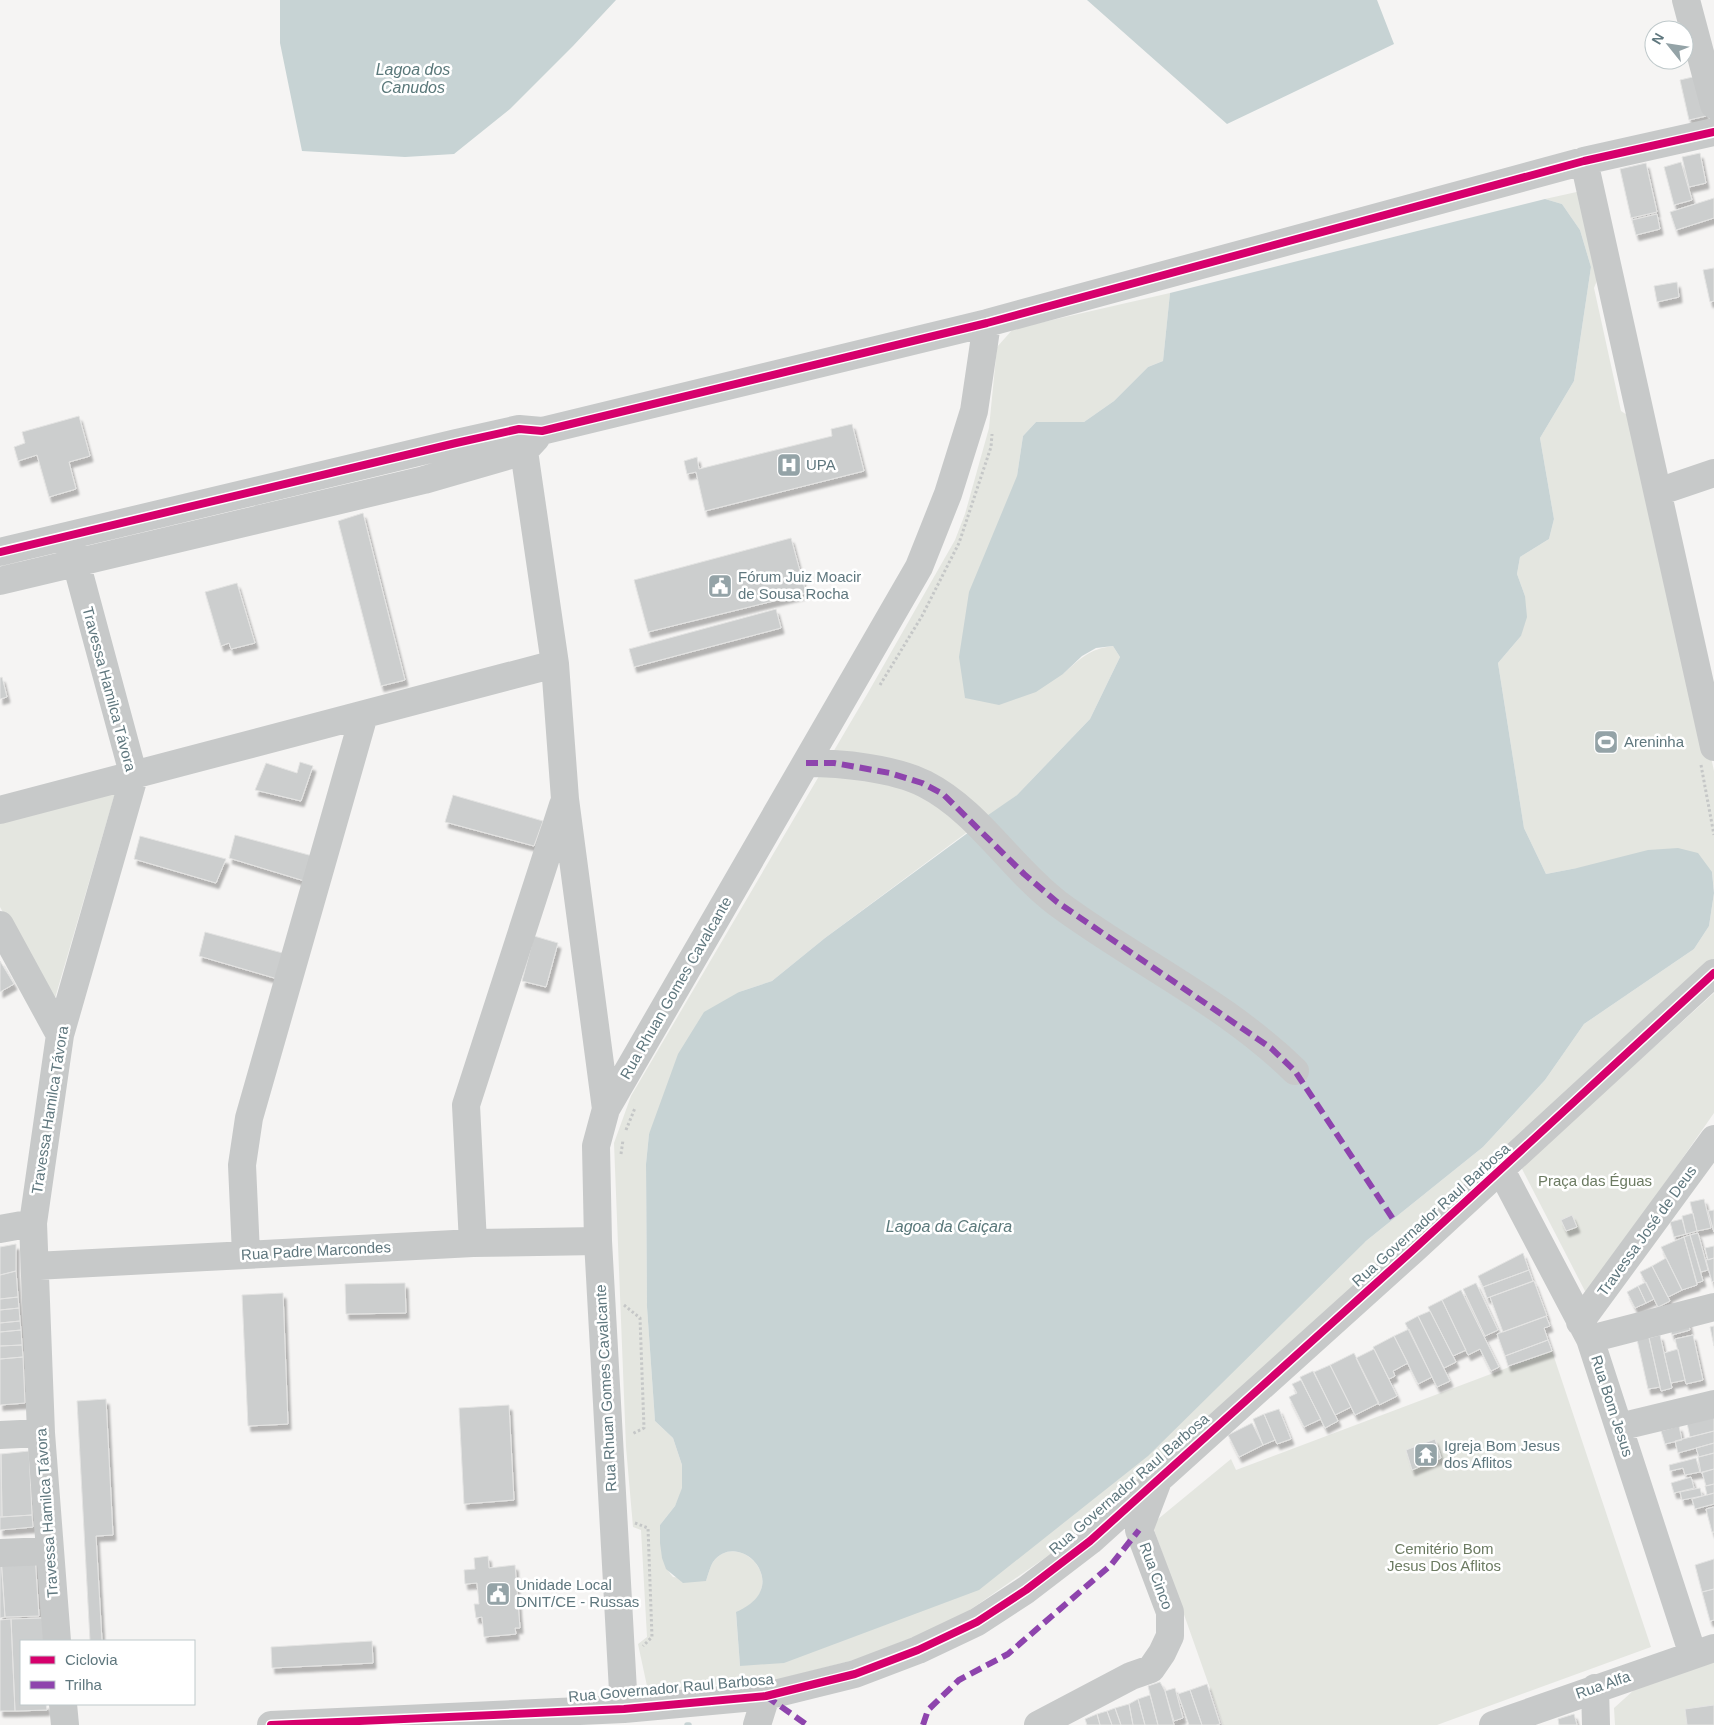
<svg xmlns="http://www.w3.org/2000/svg" width="1714" height="1725" font-family="Helvetica,sans-serif">
<style>
.green{fill:#e4e6e0}
.water{fill:#c7d3d4}
.lines{fill:none;stroke-linecap:round;stroke-linejoin:round}
.stream{stroke:#c7d3d4;stroke-width:5.5}
.building{fill:#cccece;stroke:#e4e4e3;filter:url(#shadow)}
.path{stroke:#c5c7c7;stroke-width:3;stroke-dasharray:2.5 2.5;stroke-linecap:butt}
.minor{stroke:#c7c9c9;stroke-width:28}
.quiet{stroke:#8e44ad;stroke-width:6;stroke-dasharray:12 6;stroke-linecap:butt}
.cycleway-casing{stroke:#fff;stroke-width:11}
.cycleway{stroke:#d6006c;stroke-width:8}
.labels{text-anchor:middle;stroke-width:5;stroke-linejoin:round;paint-order:stroke}
.poi-label{font-size:15px;fill:#5f777e;stroke:#fff;text-anchor:start}
.street-label{font-size:15px;fill:#5f777e;stroke:#fff}
.park-label{font-size:15px;fill:#6c7b62;stroke:#fff}
.water-label{font-size:16px;font-style:italic;fill:#5a787a;stroke:#fff}
</style>
<defs>
<filter id="shadow"><feDropShadow dx="3" dy="5.5" stdDeviation="1" flood-color="#0004"/></filter>
</defs>
<rect width="100%" height="100%" fill="#f5f4f3"/>
<path class="green" d="M1581,191L1602,268L1594,288L1621,411L1638,422L1714,771V891L1712,872L1577,868L1546,874L1524,828L1498,663L1521,636L1525,596L1517,574L1520,557L1549,539L1554,519L1540,438L1574,381L1591,267L1580,230L1562,204L1545,199Z
M1170,293L1163,361L1148,367L1114,401L1084,422H1036L1023,436L1017,476L1063,674C1081,658 1089,649 1113,646L1120,657L1090,719L1017,795L825,938L772,981L739,992L649,1134L646,1164L647,1307L655,1421L673,1438L682,1465L683,1488L675,1506L660,1525C661,1545 660,1562 673,1577L706,1581C708,1575 710,1567 713,1562C739,1527 796,1587 736,1613L740,1666L1366,1241L1483,1147L1545,1080L1584,1024L1694,949L1709,926L1714,893V963L1114,1510L954,1621L858,1659L776,1680L674,1689L647,1686L638,1644L647,1637L641,1530L633,1527L626,1447L614,1143L631,1096L869,691L955,540L965,514L989,428L997,347L1013,329Z
M116,790L53,1005L0,907V823Z
M1714,993V1113L1587,1295L1521,1167Z
M1552,1351L1651,1647L1437,1725H1223L1152,1524L1231,1459L1236,1470Z
M1714,1662V1725H1615L1614,1708L1634,1690Z"/>
<path class="water" d="M280,0H616L573,46L510,109L454,154L405,157L302,151L280,43Z
M1087,0H1377L1394,44L1227,124Z
M1545,199L1562,204L1580,230L1591,267L1574,381L1540,438L1554,519L1549,539L1520,557L1517,574L1525,596L1527,617L1521,636L1498,663L1524,828L1546,874L1577,868L1648,850L1678,848L1698,853L1712,872L1714,893L1709,926L1694,949L1584,1024L1545,1080L1483,1147L1366,1241L1148,1456L979,1590L784,1663L740,1666L736,1612C796,1587 739,1527 713,1562C710,1567 708,1575 706,1581L683,1583L666,1569L662,1558L660,1543V1525L675,1506L682,1488V1465L673,1438L655,1421L647,1307L646,1164L649,1134L678,1054L704,1012L739,992L772,981L825,938L969,832L1078,933L1254,1048L1298,1084L1306,1080L1301,1065L1063,896L981,820L1017,795L1090,719L1120,657L1113,646L1096,648L1082,656L1063,674L1036,692L999,705L965,698L959,657L969,592L1017,476L1023,436L1036,422H1084L1114,401L1148,367L1163,361L1170,293Z"/>
<g class="lines">
<path class="stream" d="M687,1725H689"/>
</g>
<path class="building" d="M1697,76L1706,116L1689,120L1680,80Z
M1700,153L1706,183L1689,187L1682,157Z
M1681,162L1692,200L1674,205L1664,167Z
M1646,163L1657,212L1631,218L1620,169Z
M1714,198V218L1676,230L1670,212Z
M1657,214L1660,229L1636,235L1632,220Z
M1714,268V301L1710,302L1703,270Z
M1677,282L1679,297L1657,302L1654,286Z
M79,416L90,456L69,462L76,489L49,497L37,455L18,461L14,447L25,443L22,432Z
M852,424L864,471L705,511L696,472L687,474L684,461L697,457L699,469L832,436L831,429Z
M363,513L405,680L381,686L338,521Z
M791,538L806,593L648,632L634,580Z
M237,583L255,643L231,649L229,643L221,646L205,592Z
M776,609L781,628L634,667L629,649Z
M2,677L7,697L0,699V678Z
M300,762L313,766L301,801L255,790L266,763L297,773Z
M453,795L543,821L534,846L445,822Z
M235,835L320,858L311,883L229,858Z
M140,836L226,859L216,883L134,859Z
M205,932L290,955L281,980L199,956Z
M534,936L558,943L546,987L522,981Z
M0,961L14,984L0,992Z
M1704,1199L1711,1228L1697,1231L1690,1202Z
M1714,1210V1232L1708,1211Z
M1693,1213L1697,1231L1686,1234L1682,1216Z
M1572,1215L1577,1227L1566,1231L1561,1220Z
M1682,1219L1686,1234L1674,1237L1670,1222Z
M1698,1233L1708,1270L1701,1272L1690,1235Z
M1690,1235L1703,1281L1697,1283L1684,1237Z
M1684,1237L1697,1285L1682,1290L1661,1247Z
M16,1244V1271L0,1275V1247Z
M1714,1246V1258L1708,1260L1705,1248Z
M1523,1253L1529,1270L1483,1287L1478,1276Z
M1666,1258L1682,1290L1668,1297L1652,1266Z
M1714,1258V1281L1712,1282L1706,1260Z
M1652,1266L1670,1301L1658,1307L1640,1272Z
M1529,1270L1533,1281L1487,1298L1483,1287Z
M16,1271L18,1297L0,1299V1275Z
M1534,1281L1547,1316L1503,1332L1490,1297Z
M1646,1282L1654,1299L1646,1303L1638,1286Z
M405,1283L406,1313L346,1314L345,1284Z
M1476,1283L1498,1330L1485,1336L1463,1289Z
M1638,1286L1646,1303L1635,1308L1627,1292Z
M1461,1290L1499,1367L1491,1371L1480,1349L1468,1355L1442,1300Z
M283,1293L288,1424L248,1426L242,1295Z
M18,1297L19,1308L0,1310V1299Z
M1442,1300L1466,1350L1453,1356L1428,1307Z
M19,1308L20,1321L0,1323V1310Z
M1430,1311L1456,1362L1444,1368L1418,1316Z
M1418,1316L1450,1381L1437,1387L1405,1323Z
M1546,1316L1550,1326L1544,1328L1548,1340L1505,1356L1497,1334Z
M1688,1320L1690,1330L1672,1335L1669,1324Z
M20,1321L21,1330L0,1332V1323Z
M1714,1326V1346L1710,1327Z
M1409,1329L1432,1377L1418,1384L1394,1336Z
M21,1330L22,1345L0,1346V1332Z
M1648,1333L1660,1387L1648,1389L1636,1335Z
M1660,1335L1672,1388L1661,1391L1649,1338Z
M1693,1335L1703,1380L1686,1384L1675,1339Z
M1394,1336L1408,1363L1393,1371L1395,1376L1389,1379L1373,1347Z
M1548,1340L1552,1351L1508,1366L1505,1356Z
M22,1345L23,1357L0,1359V1346Z
M1374,1349L1397,1396L1379,1405L1356,1358Z
M1678,1349L1685,1380L1671,1383L1664,1353Z
M1354,1353L1379,1403L1355,1415L1330,1365Z
M23,1357L25,1403L0,1405V1359Z
M1330,1365L1351,1407L1335,1415L1314,1372Z
M1313,1371L1338,1421L1325,1428L1300,1377Z
M1301,1380L1321,1419L1304,1427L1289,1397L1297,1393L1292,1384Z
M106,1399L113,1535L96,1536L102,1641H90L77,1401Z
M509,1405L514,1500L464,1504L459,1408Z
M1279,1409L1291,1439L1277,1444L1264,1414Z
M1264,1414L1275,1440L1263,1445L1253,1419Z
M1714,1416V1431L1690,1437L1687,1423Z
M1252,1423L1263,1445L1239,1457L1228,1435Z
M1679,1426L1682,1440L1665,1444L1661,1431Z
M1714,1431V1443L1678,1453L1675,1441Z
M1435,1439L1441,1458L1412,1470L1406,1450Z
M1714,1443V1453L1699,1457L1696,1448Z
M29,1451L32,1515L2,1517L1,1454Z
M1714,1453V1469L1701,1473L1698,1457Z
M1,1454L2,1517H0V1454Z
M1696,1458L1700,1472L1685,1475L1683,1468L1670,1471L1669,1465Z
M1714,1469V1484L1706,1486L1702,1472Z
M1691,1477L1694,1488L1674,1493L1671,1483Z
M1714,1484V1493L1707,1495L1705,1486Z
M1700,1488L1702,1496L1682,1500L1680,1492Z
M1714,1493V1504L1695,1509L1692,1499Z
M1714,1507V1532H1712L1706,1509Z
M32,1515L33,1527L0,1530V1517Z
M35,1556L39,1616L5,1617L1,1557Z
M488,1556L489,1568L515,1565L520,1628H515L516,1634L484,1637L482,1617L476,1618L474,1604H479L477,1583L465,1584L464,1570L475,1569L474,1558Z
M0,1557H1L5,1617L0,1618Z
M1714,1559V1589L1702,1592L1695,1565Z
M1714,1589V1620L1710,1621L1702,1592Z
M43,1618L44,1641H21V1704H46L47,1710L15,1711L11,1619Z
M11,1619L15,1711H0V1620Z
M372,1641L373,1663L272,1668L271,1647Z
M1160,1682L1165,1691L1174,1725H1158L1148,1686Z
M1207,1684L1220,1724L1216,1725H1202L1190,1690Z
M1175,1688L1183,1718L1174,1721L1165,1691Z
M1190,1690L1202,1725H1189L1178,1694Z
M1150,1695L1158,1725H1145L1138,1699Z
M1138,1699L1145,1725H1133L1129,1704Z
M1129,1704L1133,1725H1121L1115,1708Z
M1714,1705V1725H1687L1685,1709Z
M1115,1708L1121,1725H1112L1107,1711Z
M1107,1711L1112,1725H1100L1097,1714Z
M1097,1714L1100,1725H1087L1085,1719Z
M1574,1714L1577,1725H1559L1558,1719Z"/>
<g class="lines">
<path class="path" d="M880,685L922,616L959,543L991,447L992,434
M1701,765L1714,835
M626,1130L635,1108
M621,1154L623,1140
M624,1305L640,1318L644,1428L632,1434
M635,1523L648,1528L652,1637L643,1646"/>
<path class="minor" d="M1686,0L1714,105
M1584,161L1714,747
M519,429L524,451L555,664L565,799L606,1109
M1658,492L1714,473
M0,552L456,443L519,429L542,431L987,323L1584,161L1714,132
M0,581L424,480L524,451L536,438
M806,763C841,763 893,768 925,784C978,811 1010,867 1057,903C1135,961 1226,1003 1295,1071
M0,810L555,664
M0,925L60,1035
M1501,1170L1590,1339L1693,1655
M0,1229L33,1223
M473,1243L466,1105L563,805
M246,1254L242,1165L249,1118L364,715
M35,1266L473,1243L598,1241
M1580,1322L1714,1139
M1590,1339L1714,1307
M1619,1427L1714,1404
M0,1435L41,1433
M0,1553L48,1551
M57,1641L41,1433L33,1223L60,1035L134,777L69,536
M1595,1688L1596,1725
M63,1704L65,1725
M624,1709L598,1241L596,1146L606,1109L919,567L948,494L974,411L987,323
M271,1725L624,1709L766,1696L855,1674L918,1650L977,1622L1026,1590L1090,1541L1413,1250L1714,973
M757,1725L766,1696
M1038,1725L1131,1676L1151,1669L1162,1653L1170,1636V1612L1139,1530L1157,1483
M1493,1725L1714,1648"/>
<path class="quiet" d="M806,763H834L890,773L922,783L943,794L1024,874L1057,902L1271,1048L1295,1071L1395,1222
M766,1696L807,1725
M923,1725L928,1710L959,1680L1008,1654L1111,1565L1139,1530"/>
<defs>
<path id="cycleway" d="M0,552L456,443L519,429L542,431L987,323L1584,161L1714,132
M271,1725L624,1709L766,1696L855,1674L918,1650L977,1622L1026,1590L1090,1541L1413,1250L1714,973"/>
</defs>
<use href="#cycleway" class="cycleway-casing"/>
<use href="#cycleway" class="cycleway"/>
</g>
<defs>
<symbol id="hospital-square" viewBox="-11 -11 22 22"><rect x="-9" y="-9" width="18" height="18" rx="4" fill="#94a3a7" stroke="#fff"/><path d="M-5-5h3v3.5h4V-5h3V5h-3V1.5h-4V5h-3Z" fill="#fff"/></symbol>
<symbol id="civic-square" viewBox="-11 -11 22 22"><rect x="-9" y="-9" width="18" height="18" rx="4" fill="#94a3a7" stroke="#fff"/><path d="M-.6-6.5H3V-4.5H.6V-3L4-1V1h2V6H-6V1h2V-1L-.6-3ZM-1.2 2.5V6h2.4V2.5Z" fill="#fff"/></symbol>
<symbol id="stadium-square" viewBox="-11 -11 22 22"><rect x="-9" y="-9" width="18" height="18" rx="4" fill="#94a3a7" stroke="#fff"/><path d="M0-5a6.5 5 0 1 0 0 10a6.5 5 0 1 0 0-10ZM-3.5-1.8h7v3.6h-7Z" fill="#fff"/></symbol>
<symbol id="temple-square" viewBox="-11 -11 22 22"><rect x="-9" y="-9" width="18" height="18" rx="4" fill="#94a3a7" stroke="#fff"/><path d="M0-6L5-2H3V0L6.5 2.5H4V6H1.5V3h-3V6H-4V2.5H-6.5L-3 0V-2H-5Z" fill="#fff"/></symbol>
</defs>
<g fill-rule="evenodd">
<use href="#hospital-square" x="775" y="451" width="28" height="28"/>
<use href="#civic-square" x="706" y="572" width="28" height="28"/>
<use href="#stadium-square" x="1592" y="728" width="28" height="28"/>
<use href="#temple-square" x="1412" y="1441" width="28" height="28"/>
<use href="#civic-square" x="484" y="1580" width="28" height="28"/>
</g>
<g class="labels">
<g class="poi-label">
<text x="806" y="470">UPA</text>
<text x="738" y="582">Fórum Juiz Moacir<tspan x="738" dy="17">de Sousa Rocha</tspan></text>
<text x="1624" y="747">Areninha</text>
<text x="1444" y="1451">Igreja Bom Jesus<tspan x="1444" dy="17">dos Aflitos</tspan></text>
<text x="516" y="1590">Unidade Local<tspan x="516" dy="17">DNIT/CE - Russas</tspan></text>
</g>
<g class="street-label">
<text transform="translate(109 689) rotate(75)" y="5">Travessa Hamilca Távora</text>
<text transform="translate(676 988) rotate(-60)" y="5">Rua Rhuan Gomes Cavalcante</text>
<text transform="translate(50 1110) rotate(-81)" y="5">Travessa Hamilca Távora</text>
<text transform="translate(1431 1215) rotate(-42)" y="5">Rua Governador Raul Barbosa</text>
<text transform="translate(1647 1231) rotate(-54)" y="5">Travessa José de Deus</text>
<text transform="translate(316 1251) rotate(-3)" y="5">Rua Padre Marcondes</text>
<text transform="translate(606 1388) rotate(-93)" y="5">Rua Rhuan Gomes Cavalcante</text>
<text transform="translate(1612 1406) rotate(72)" y="5">Rua Bom Jesus</text>
<text transform="translate(1129 1484) rotate(-41)" y="5">Rua Governador Raul Barbosa</text>
<text transform="translate(47 1513) rotate(-94)" y="5">Travessa Hamilca Távora</text>
<text transform="translate(1156 1576) rotate(70)" y="5">Rua Cinco</text>
<text transform="translate(1603 1685) rotate(-19)" y="5">Rua Alfa</text>
<text transform="translate(671 1688) rotate(-5)" y="5">Rua Governador Raul Barbosa</text>
</g>
<g class="park-label">
<text x="1595" y="1186">Praça das Éguas</text>
<text x="1444" y="1554">Cemitério Bom<tspan x="1444" dy="17">Jesus Dos Aflitos</tspan></text>
</g>
<g class="water-label">
<text x="413" y="75">Lagoa dos<tspan x="413" dy="18">Canudos</tspan></text>
<text x="949" y="1232">Lagoa da Caiçara</text>
</g>
</g>
<rect x="20" y="1640" width="175" height="65" fill="#ffffff" stroke="#bfc9cb"/>
<rect x="30" y="1656" width="25" height="8" fill="#d6006c" stroke="#bfc9cb"/>
<text x="65" y="1665" font-size="15" fill="#5f777e">Ciclovia</text>
<rect x="30" y="1681" width="25" height="8" fill="#8e44ad" stroke="#bfc9cb"/>
<text x="65" y="1690" font-size="15" fill="#5f777e">Trilha</text>
<g transform="translate(1669 45) rotate(300)"><circle r="24" fill="#ffffff" stroke="#bfc9cb"/>
<path d="M0-4L9 19L0 12L-9 19Z" fill="#94a3a7"/>
<text y="-8" font-size="14" font-weight="bold" text-anchor="middle" fill="#5f777e">N</text>
</g>
</svg>
